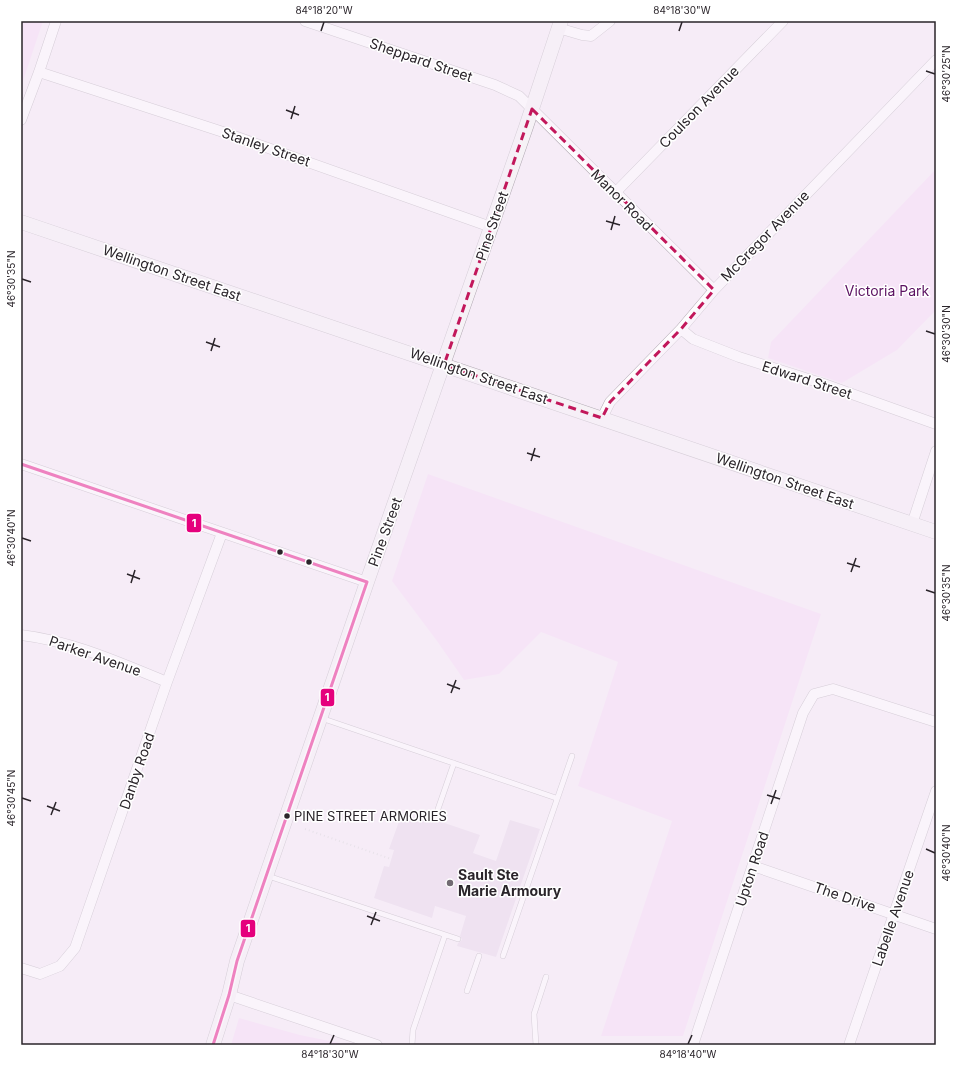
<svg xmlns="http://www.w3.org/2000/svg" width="957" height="1066" font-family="Inter,sans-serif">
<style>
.green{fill:#f5daf7}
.building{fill:#e6d6e8}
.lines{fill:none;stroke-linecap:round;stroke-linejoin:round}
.lane-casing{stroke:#b1a9b2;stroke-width:6}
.street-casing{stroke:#b1a9b2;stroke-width:11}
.secondary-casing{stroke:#b1a9b2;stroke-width:15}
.path{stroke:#d7d4d8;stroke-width:2;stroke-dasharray:1 3;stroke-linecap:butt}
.lane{stroke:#fefcfe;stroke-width:5}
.street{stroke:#fefcfe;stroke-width:10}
.secondary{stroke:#f6f2f6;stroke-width:14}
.bus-1-casing{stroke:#fff;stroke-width:6}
.bus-1{stroke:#e5007d;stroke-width:3}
.marked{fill:none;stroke:#c2185b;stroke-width:3;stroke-dasharray:8 5;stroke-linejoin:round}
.ticks{fill:none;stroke:#2a242a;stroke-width:1.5}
.bus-dot{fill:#2a242a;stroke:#fff;stroke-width:1.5}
.poi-dot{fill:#716a72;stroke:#fff;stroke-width:1.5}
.labels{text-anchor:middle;stroke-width:3;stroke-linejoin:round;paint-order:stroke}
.bus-label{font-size:13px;fill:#2a242a;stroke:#fff;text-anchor:start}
.street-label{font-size:14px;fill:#2a242a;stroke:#fff}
.park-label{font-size:14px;fill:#5b1161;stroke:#fff}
.poi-label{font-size:14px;font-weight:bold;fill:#2a242a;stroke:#fff;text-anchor:start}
.line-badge{stroke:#fff;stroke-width:1.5}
.badge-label{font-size:11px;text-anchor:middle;font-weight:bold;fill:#fff}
.neatline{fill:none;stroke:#2a242a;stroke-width:1.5}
.ticks-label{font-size:10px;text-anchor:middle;fill:#2a242a}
</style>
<rect width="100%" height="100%" fill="#f6ecf7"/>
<path class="green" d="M21,21H43L21,87Z
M936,169V310L897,350L842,383L768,358L771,342Z
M428,474L821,614L683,1036H601L672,821L578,786L618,662L541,632L499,674L464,680L437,641L392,581Z
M239,1018L300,1035L349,1045H231Z"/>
<path class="building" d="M421,815L480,835L473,853L496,861L510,820L540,829L496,957L457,946L458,943L462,940L460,936L466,916L435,906L432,918L374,898L384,866L389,867L394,850L389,849L401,816L419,822Z"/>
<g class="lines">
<defs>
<path id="lane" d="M321,718L556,798
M438,809L454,763
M268,876L458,939
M503,956L572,756
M467,991L479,956
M412,1045L413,1030L445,935
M536,1045L534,1014L546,977"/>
<path id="street" d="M305,21L495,85L519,96L714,290
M558,28L582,35L591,36L610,21
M39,72L223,132L491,227
M21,120L39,72L56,21
M615,193L783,21
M681,329L693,339L739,357L824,384L936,424
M602,418L610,402L681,329L714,290L936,60
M21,464L367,582
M912,524L936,451
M21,635C72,641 120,663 167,682
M753,866L936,929
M21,968L40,974L60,966L75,948L167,682L222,533
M229,995L377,1045
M693,1045L803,713L814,694L833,689L936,722
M849,1045L936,791"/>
<path id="secondary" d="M21,222L936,532
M213,1045L229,995L237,961L367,582L526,127L561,21"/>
</defs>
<use href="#lane" class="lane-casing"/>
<use href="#street" class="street-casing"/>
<use href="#secondary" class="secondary-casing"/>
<path class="path" d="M305,829L391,859"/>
<use href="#lane" class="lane"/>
<use href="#street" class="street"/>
<use href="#secondary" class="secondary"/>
<defs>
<path id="bus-1" d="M21,464L367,582
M213,1045L229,995L237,961L367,582"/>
</defs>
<use href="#bus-1" class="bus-1-casing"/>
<use href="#bus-1" class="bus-1"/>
</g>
<path d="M0 0H957V1066H0ZM532,109L714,290L681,329L610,402L602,418L444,365Z" fill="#f6ecf7" fill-opacity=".55" fill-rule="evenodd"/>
<path class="marked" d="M532,109L714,290L681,329L610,402L602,418L444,365Z"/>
<path class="ticks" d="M321,31L324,22M679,31L682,22M926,71L935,74M286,110L299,115M291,119L295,106M606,221L620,225M611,230L615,216M22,279L31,282M926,331L935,334M206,342L220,347M211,351L215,338M527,453L540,457M531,461L535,448M22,538L31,541M847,563L860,567M851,572L856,558M127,574L140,579M131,583L135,570M926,590L935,593M447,684L460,689M451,693L456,680M767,795L780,799M22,798L31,801M771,804L776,790M47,806L60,811M51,815L56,802M926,849L935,853M367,916L380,921M371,925L376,912M330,1044L334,1035M688,1044L692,1035"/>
<g class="bus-dot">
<circle cx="280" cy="552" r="3.5"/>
<circle cx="309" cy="562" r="3.5"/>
<circle cx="287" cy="816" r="3.5"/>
</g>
<circle class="poi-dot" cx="450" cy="883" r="4"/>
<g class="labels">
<g class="bus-label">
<text x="294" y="821">PINE STREET ARMORIES</text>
</g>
<g class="street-label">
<text transform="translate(421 60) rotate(19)" y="5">Sheppard Street</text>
<text transform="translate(699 107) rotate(-46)" y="5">Coulson Avenue</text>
<text transform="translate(266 147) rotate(19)" y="5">Stanley Street</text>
<text transform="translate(622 200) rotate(45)" y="5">Manor Road</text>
<text transform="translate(492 226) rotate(-71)" y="5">Pine Street</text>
<text transform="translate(765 236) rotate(-46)" y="5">McGregor Avenue</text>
<text transform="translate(172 273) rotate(19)" y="5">Wellington Street East</text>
<text transform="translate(479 376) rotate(19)" y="5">Wellington Street East</text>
<text transform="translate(807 380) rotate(18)" y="5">Edward Street</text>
<text transform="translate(785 481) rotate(19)" y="5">Wellington Street East</text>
<text transform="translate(385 532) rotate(-70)" y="5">Pine Street</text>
<text transform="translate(95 656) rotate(19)" y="5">Parker Avenue</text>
<text transform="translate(137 771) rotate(-71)" y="5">Danby Road</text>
<text transform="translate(752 869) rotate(-72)" y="5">Upton Road</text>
<text transform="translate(845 897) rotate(19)" y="5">The Drive</text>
<text transform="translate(893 918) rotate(-71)" y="5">Labelle Avenue</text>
</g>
<g class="park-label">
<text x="887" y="296">Victoria Park</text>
</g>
<g class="poi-label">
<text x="458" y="880">Sault Ste<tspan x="458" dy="16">Marie Armoury</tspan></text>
</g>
</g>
<g class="line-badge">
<rect x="186" y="513" width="16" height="20" rx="4" fill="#e5007d"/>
<rect x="320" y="688" width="15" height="19" rx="4" fill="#e5007d"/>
<rect x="240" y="919" width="16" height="19" rx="4" fill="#e5007d"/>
</g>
<g class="badge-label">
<text x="194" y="527">1</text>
<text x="327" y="701">1</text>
<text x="248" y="932">1</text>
</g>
<rect width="957" height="1066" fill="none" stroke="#ffffff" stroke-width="44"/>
<rect x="22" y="22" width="913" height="1022" class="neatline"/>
<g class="ticks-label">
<text x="324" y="14">84°18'20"W</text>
<text x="682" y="14">84°18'30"W</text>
<text transform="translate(946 74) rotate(-90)" y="4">46°30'25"N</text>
<text transform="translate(11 279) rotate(-90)" y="4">46°30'35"N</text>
<text transform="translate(946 334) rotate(-90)" y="4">46°30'30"N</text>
<text transform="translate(11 538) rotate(-90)" y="4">46°30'40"N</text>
<text transform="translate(946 593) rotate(-90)" y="4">46°30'35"N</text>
<text transform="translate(11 798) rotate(-90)" y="4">46°30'45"N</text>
<text transform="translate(946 853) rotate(-90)" y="4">46°30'40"N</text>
<text x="330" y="1058">84°18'30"W</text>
<text x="688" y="1058">84°18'40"W</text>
</g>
</svg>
